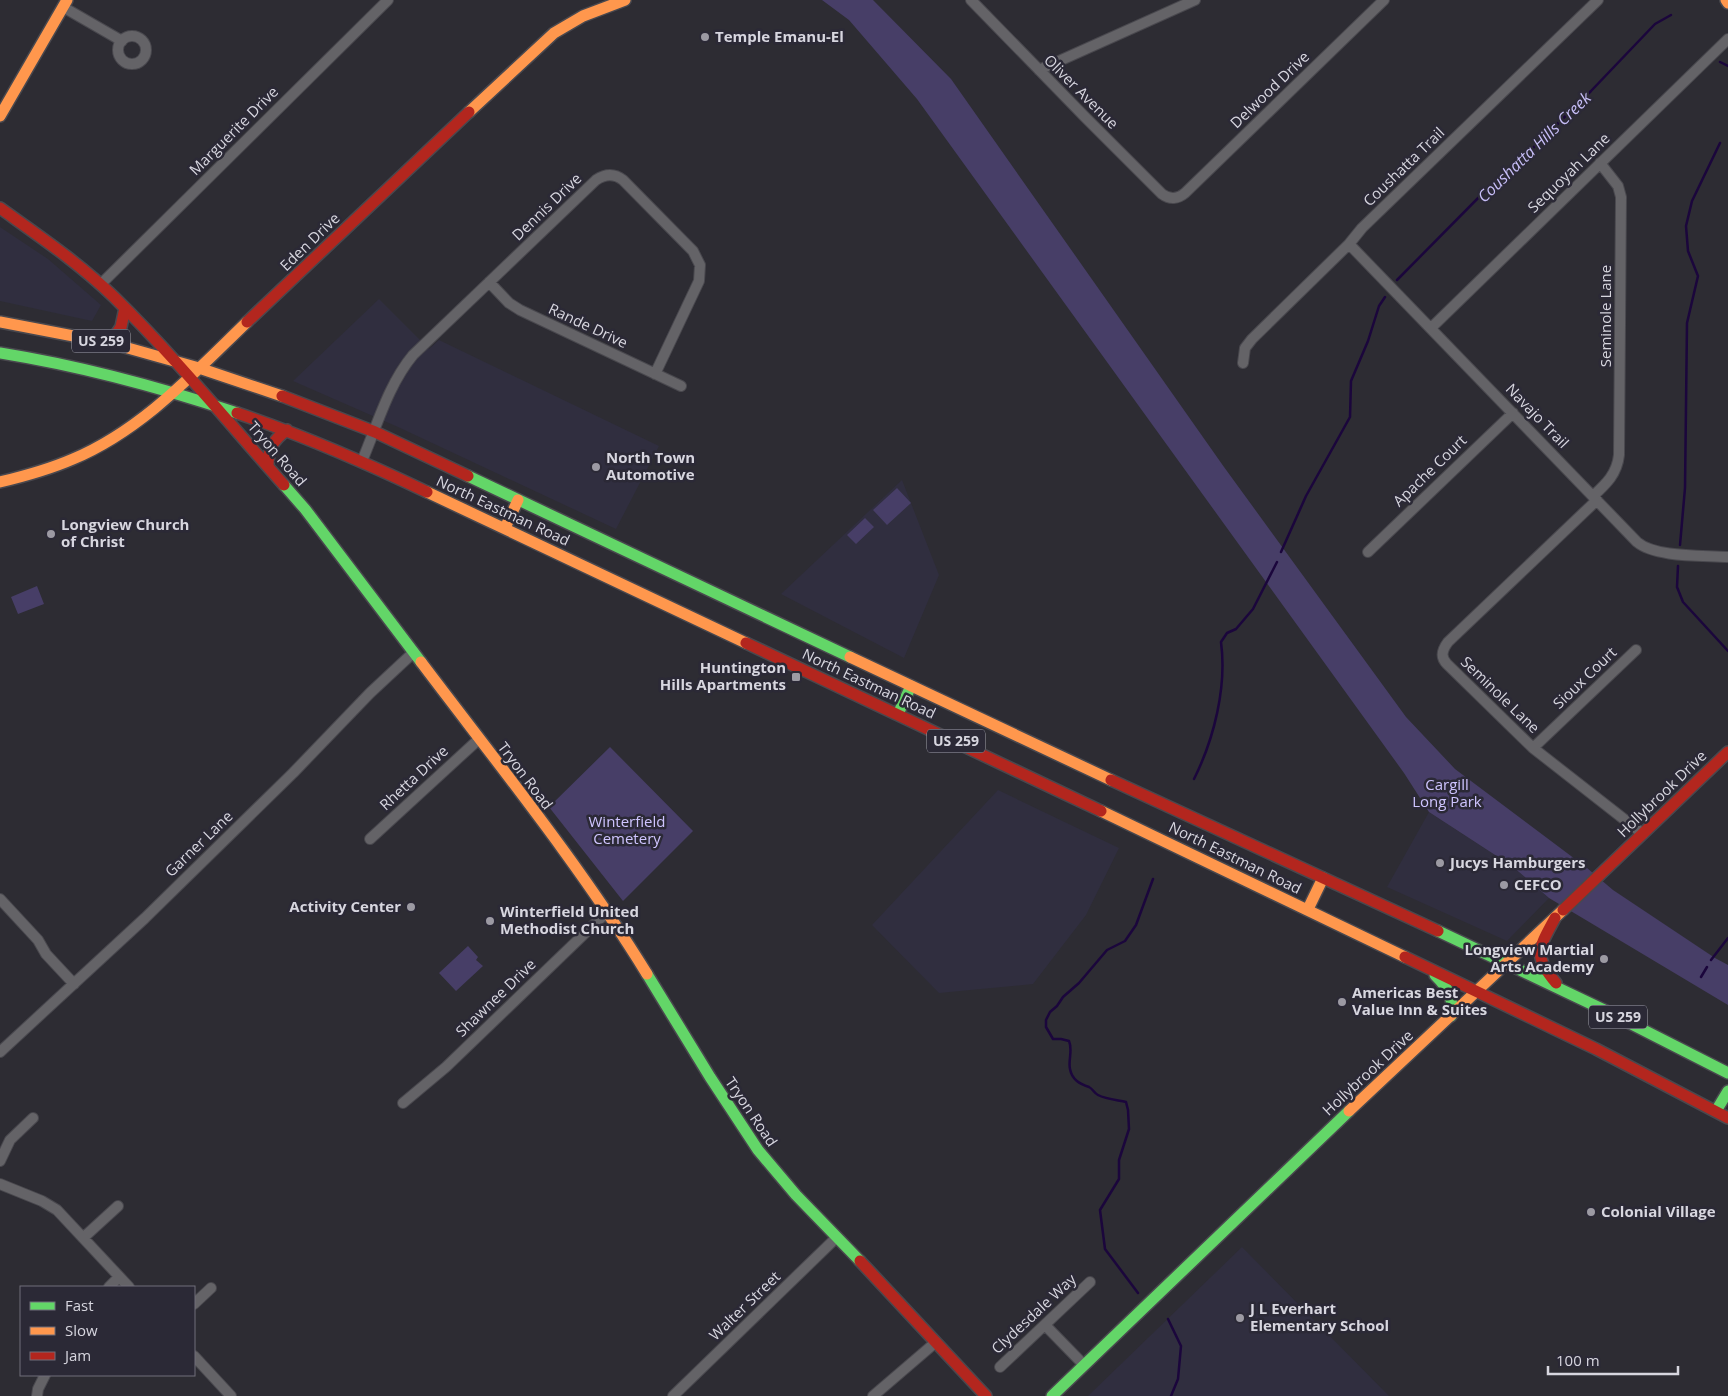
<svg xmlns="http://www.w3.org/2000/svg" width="1728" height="1396" font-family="'Open Sans',sans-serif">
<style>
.built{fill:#302e3f}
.green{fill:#473e67}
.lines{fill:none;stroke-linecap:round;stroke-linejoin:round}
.stream{stroke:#1b063c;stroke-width:2.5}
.street-casing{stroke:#49484e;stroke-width:12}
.fast-casing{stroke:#49484e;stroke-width:14}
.slow-casing{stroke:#49484e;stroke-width:14}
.jam-casing{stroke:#49484e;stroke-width:14}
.street{stroke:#646367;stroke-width:10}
.fast{stroke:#63d668;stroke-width:11}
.slow{stroke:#ff974d;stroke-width:11}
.jam{stroke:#b3261e;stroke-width:11}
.poi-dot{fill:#9c9aa3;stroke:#2b2936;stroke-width:2}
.labels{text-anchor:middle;stroke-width:5;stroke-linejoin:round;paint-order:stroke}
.shield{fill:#2b2936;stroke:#a3a2ac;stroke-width:1}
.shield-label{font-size:14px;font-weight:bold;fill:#d7d6df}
.poi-label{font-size:15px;font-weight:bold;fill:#d7d6df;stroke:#2b2936;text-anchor:start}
.street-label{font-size:15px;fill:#d7d6df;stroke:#2b2936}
.park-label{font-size:15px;fill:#cfc5ff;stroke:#2b2936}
.water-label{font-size:16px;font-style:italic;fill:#c7bef7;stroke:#2b2936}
</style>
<rect width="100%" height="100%" fill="#2d2c33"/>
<path class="built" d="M0,227L48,259L101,305L92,321L0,301Z
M379,299L429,349L439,340L659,446L616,529L398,427L293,381Z
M902,480L939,575L904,658L781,594Z
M998,790L1119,848L1086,915L1033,984L939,993L872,925Z
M1429,812L1512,866L1549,898L1507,941L1387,887Z
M1242,1247L1389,1396H1088Z"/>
<path class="green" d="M822,0H873L951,79L1224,467L1406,717L1455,769L1587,868L1613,890L1715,958L1728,965V1005L1549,898L1512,866L1429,812L1404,773L917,99L849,20Z
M897,488L911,503L887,525L873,510Z
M865,518L874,527L856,544L847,535Z
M37,586L44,604L18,614L11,597Z
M610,747L693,831L623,901L549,807Z
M468,946L478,957L476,960L483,966L456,991L439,973Z"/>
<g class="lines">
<path class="stream" d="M1720,62L1728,66
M1397,280L1486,190L1533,148L1591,91L1655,24L1671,15
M1680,545L1685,488L1687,323L1698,276L1688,251L1686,226L1692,201L1720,143
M1281,552L1306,496L1350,417L1351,381L1368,341L1379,306L1385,297
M1678,566L1677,587L1683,602L1728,651
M1194,779C1214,739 1227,687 1221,642L1227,633L1236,629L1253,609L1277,562
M1711,960L1728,938
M1701,977L1707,967
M1138,1293L1105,1249L1100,1210L1119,1179V1160L1129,1129L1128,1110L1126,1102C1117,1100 1106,1099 1098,1095C1094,1093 1093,1089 1089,1087C1080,1084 1072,1080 1070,1069C1068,1060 1073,1050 1069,1041L1061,1039H1053L1046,1027V1020L1050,1012L1057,1006L1063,997L1079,983L1107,950L1125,941L1136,925L1153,879
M1168,1319L1181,1346L1178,1379L1171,1396"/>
<defs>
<path id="street" d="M971,0L1085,117L1162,194C1170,200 1178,199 1185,193L1384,0
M63,7L122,41
M118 50a14 14 0 1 1 28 0a14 14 0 1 1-28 0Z
M1039,70L1195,0
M1349,244L1637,542C1656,558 1704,555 1728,557
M489,282L509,303L520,310L681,386
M101,284L388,0
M1431,328L1728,39
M1243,363L1245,348L1252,339L1349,244L1362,228L1598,0
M362,461C377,426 388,385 413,355L596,180C605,174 614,173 623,180L693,251L700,265L699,281L655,374
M1593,496C1606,484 1617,474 1619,455L1621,197L1618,186L1600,163
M1597,500L1448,642C1442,650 1440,657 1447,664L1533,748L1643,834
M1368,552L1513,413
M1533,748L1636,650
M370,839L479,739
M0,899L38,940L46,954L74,984
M0,1052L145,918L293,773L370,693L414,652
M403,1103L446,1067L607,912
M0,1161L10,1140L33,1118
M0,1184L42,1201L57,1210L129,1287
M83,1238L118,1206
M109,1287L119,1277
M194,1304L211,1288
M1045,1325L1084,1365
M194,1356L231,1396
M1000,1367L1090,1282
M37,1396L38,1389L45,1375
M673,1396L837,1237
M873,1396L936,1342"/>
<path id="fast" d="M0,353C81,366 159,387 237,413
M468,476L850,657
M284,485L305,509L421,662
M898,714L911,686
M1438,931L1602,1009L1728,1073
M647,974L710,1077L758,1150L796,1195L860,1261
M1435,975C1448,988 1454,997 1451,1016
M1716,1111L1728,1091
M1052,1396L1349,1111"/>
<path id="slow" d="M1726,0L1728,3
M469,112L554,33L583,16L625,0
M0,116L67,0
M0,322L110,343L199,368L282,396
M0,482C25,476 50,469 73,459C142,430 194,373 247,322
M427,492L746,643
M505,528L518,500
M850,657L1111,780
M421,662C498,764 580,865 647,974
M1101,811L1405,957
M1308,909L1323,878
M1349,1111L1563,910"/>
<path id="jam" d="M0,208C39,236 79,263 114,297C174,356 228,422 284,485
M247,322L469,112
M110,343L121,327L125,308
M282,396L375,432L468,476
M237,413C302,435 364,462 427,492
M268,466C268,449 273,440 287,430
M746,643L1101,811
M1111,780L1438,931
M1563,910L1728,752
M1555,918C1539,948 1532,955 1556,983
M1405,957L1596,1049L1728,1118
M860,1261L986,1396"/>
</defs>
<use href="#street" class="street-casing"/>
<use href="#fast" class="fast-casing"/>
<use href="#slow" class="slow-casing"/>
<use href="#jam" class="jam-casing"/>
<use href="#street" class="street"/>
<use href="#fast" class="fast"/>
<use href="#slow" class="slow"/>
<use href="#jam" class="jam"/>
</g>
<g class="poi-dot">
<circle cx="705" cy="37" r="5"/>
<circle cx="596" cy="467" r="5"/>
<circle cx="51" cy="534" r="5"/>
<rect x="791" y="672" width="10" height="10" rx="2.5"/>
<circle cx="1440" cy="863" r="5"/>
<circle cx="1504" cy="885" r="5"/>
<circle cx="411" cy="907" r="5"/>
<circle cx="490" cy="921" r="5"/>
<circle cx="1604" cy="959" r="5"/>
<circle cx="1342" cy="1002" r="5"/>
<circle cx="1591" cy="1212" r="5"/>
<circle cx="1240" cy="1318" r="5"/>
</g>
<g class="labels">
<g class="shield">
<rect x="72" y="329.5" width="58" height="23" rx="4"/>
<rect x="927" y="729.5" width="58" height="23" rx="4"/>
<rect x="1589" y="1005.5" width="58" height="23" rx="4"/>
</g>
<g class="shield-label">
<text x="101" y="346">US 259</text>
<text x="956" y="746">US 259</text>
<text x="1618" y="1022">US 259</text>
</g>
<g class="poi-label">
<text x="715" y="42">Temple Emanu-El</text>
<text x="606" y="463">North Town<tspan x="606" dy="17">Automotive</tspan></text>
<text x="61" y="530">Longview Church<tspan x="61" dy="17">of Christ</tspan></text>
<text x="786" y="673" text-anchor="end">Huntington<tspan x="786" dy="17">Hills Apartments</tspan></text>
<text x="1450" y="868">Jucys Hamburgers</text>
<text x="1514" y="890">CEFCO</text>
<text x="401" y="912" text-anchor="end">Activity Center</text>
<text x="500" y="917">Winterfield United<tspan x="500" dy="17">Methodist Church</tspan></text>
<text x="1594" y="955" text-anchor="end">Longview Martial<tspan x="1594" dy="17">Arts Academy</tspan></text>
<text x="1352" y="998">Americas Best<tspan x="1352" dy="17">Value Inn &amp; Suites</tspan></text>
<text x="1601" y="1217">Colonial Village</text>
<text x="1250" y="1314">J L Everhart<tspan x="1250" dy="17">Elementary School</tspan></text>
</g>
<g class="street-label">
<text transform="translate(1270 90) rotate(-44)" y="5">Delwood Drive</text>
<text transform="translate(1081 92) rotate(45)" y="5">Oliver Avenue</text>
<text transform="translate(234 131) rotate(-45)" y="5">Marguerite Drive</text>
<text transform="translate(1404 167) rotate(-44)" y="5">Coushatta Trail</text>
<text transform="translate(1569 173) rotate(-44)" y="5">Sequoyah Lane</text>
<text transform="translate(547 207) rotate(-44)" y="5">Dennis Drive</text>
<text transform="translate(310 242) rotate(-44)" y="5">Eden Drive</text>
<text transform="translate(1606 316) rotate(-90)" y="5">Seminole Lane</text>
<text transform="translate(588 326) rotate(25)" y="5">Rande Drive</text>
<text transform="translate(1537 416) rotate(46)" y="5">Navajo Trail</text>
<text transform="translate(277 454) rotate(49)" y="5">Tryon Road</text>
<text transform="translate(1430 471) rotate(-44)" y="5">Apache Court</text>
<text transform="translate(503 511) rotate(25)" y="5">North Eastman Road</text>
<text transform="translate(1585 678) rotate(-44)" y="5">Sioux Court</text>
<text transform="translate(869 684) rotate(25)" y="5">North Eastman Road</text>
<text transform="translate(1500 695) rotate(44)" y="5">Seminole Lane</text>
<text transform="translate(525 776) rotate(53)" y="5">Tryon Road</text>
<text transform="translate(414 778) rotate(-43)" y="5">Rhetta Drive</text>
<text transform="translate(1662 794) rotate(-44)" y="5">Hollybrook Drive</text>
<text transform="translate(199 844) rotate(-44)" y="5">Garner Lane</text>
<text transform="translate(1235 858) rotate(26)" y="5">North Eastman Road</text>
<text transform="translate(496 998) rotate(-44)" y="5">Shawnee Drive</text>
<text transform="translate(1368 1073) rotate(-43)" y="5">Hollybrook Drive</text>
<text transform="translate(751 1112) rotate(56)" y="5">Tryon Road</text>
<text transform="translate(745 1306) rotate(-44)" y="5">Walter Street</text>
<text transform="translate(1034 1314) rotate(-43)" y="5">Clydesdale Way</text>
</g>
<g class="park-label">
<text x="1447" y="790">Cargill<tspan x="1447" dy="17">Long Park</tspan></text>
<text x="627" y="827">Winterfield<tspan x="627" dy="17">Cemetery</tspan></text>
</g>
<g class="water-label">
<text transform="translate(1534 147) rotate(-44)" y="6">Coushatta Hills Creek</text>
</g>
</g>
<rect x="20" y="1286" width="175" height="90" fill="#2b2936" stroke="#706e7a"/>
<rect x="30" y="1302" width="25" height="8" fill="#63d668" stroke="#706e7a"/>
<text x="65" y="1311" font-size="15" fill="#d7d6df">Fast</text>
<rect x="30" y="1327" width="25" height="8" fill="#ff974d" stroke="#706e7a"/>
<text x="65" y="1336" font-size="15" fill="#d7d6df">Slow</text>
<rect x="30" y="1352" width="25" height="8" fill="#b3261e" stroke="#706e7a"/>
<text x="65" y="1361" font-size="15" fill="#d7d6df">Jam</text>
<path d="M1548 1366v8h130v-8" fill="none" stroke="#d7d6df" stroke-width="2.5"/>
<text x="1556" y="1366" font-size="15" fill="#d7d6df" stroke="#2b2936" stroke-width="4" paint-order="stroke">100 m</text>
</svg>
